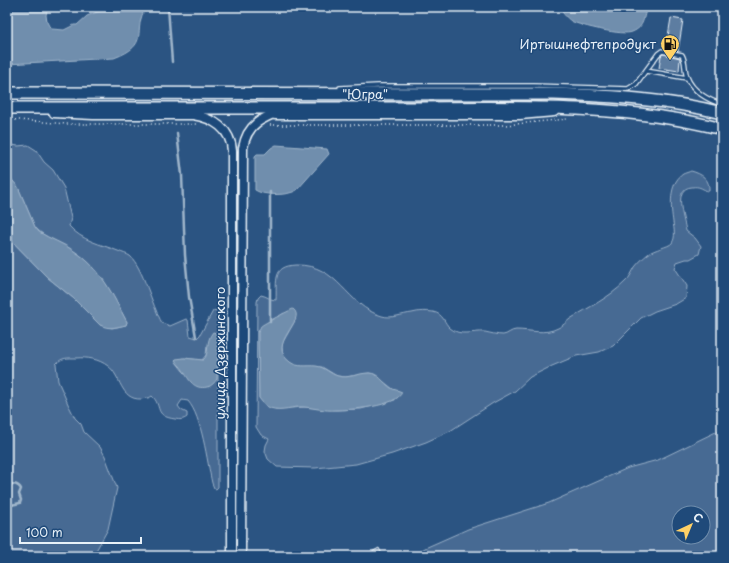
<svg xmlns="http://www.w3.org/2000/svg" width="729" height="563" font-family="'Playpen Sans',sans-serif">
<style>
.green{fill:#476b93;stroke:#98aec6;fill-rule:evenodd}
.water{fill:#708ead;stroke:#a0b6cb}
.lines{fill:none;stroke-linecap:round;stroke-linejoin:round}
.stream{stroke:#a0b6cb;stroke-width:2.5}
.building{fill:#5d7da1;stroke:#e8f1f8}
.service-casing{stroke:#e8f1f8;stroke-width:6}
.tertiary-casing{stroke:#e8f1f8;stroke-width:11}
.trunk-casing{stroke:#e8f1f8;stroke-width:14}
.path{stroke:#e8f1f8;stroke-width:1.5;stroke-dasharray:1 3;stroke-linecap:butt}
.service{stroke:#1f4a7a;stroke-width:3.5}
.tertiary{stroke:#1f4a7a;stroke-width:8}
.trunk{stroke:#1f4a7a;stroke-width:11}
.labels{text-anchor:middle;stroke-width:3;stroke-linejoin:round;paint-order:stroke}
.poi-label{font-size:13px;fill:#e8f1f8;stroke:#1f4a7a;text-anchor:end}
.street-label{font-size:13px;fill:#e8f1f8;stroke:#1f4a7a}
</style>
<rect width="100%" height="100%" fill="#2b5482"/>
<filter id="ink" filterUnits="userSpaceOnUse"><feTurbulence type="fractalNoise" baseFrequency=".025" numOctaves="2"/><feDisplacementMap in="SourceGraphic" scale="8" xChannelSelector="R" yChannelSelector="G"/><feConvolveMatrix kernelMatrix="1 2 1 2 8 2 1 2 1" color-interpolation-filters="sRGB"/></filter>
<g filter="url(#ink)">
<path class="green" d="M7,144L18,146L28,145L36,150L44,162L53,170L64,188L71,218L69,226C82,241 101,244 118,251C122,253 127,254 130,256C143,268 152,305 162,323L170,326L186,319L188,320L190,336L197,338L200,335L213,311L216,310L218,312V487L216,489L214,488L212,483C207,461 202,417 188,401L182,400L178,406L181,410L187,413V417C183,420 180,420 175,419C153,416 163,406 152,396C148,399 145,398 141,399C120,400 121,375 108,366C99,359 87,357 76,358C68,358 62,357 56,364L58,381L68,404L75,418L81,424L84,432L100,447L105,456L117,488L108,529L93,556H7V236L47,277L73,298L100,325L112,328L126,325L127,322C112,295 101,268 74,251C62,242 45,239 35,227L18,187L7,174ZM207,346L209,387L183,371L176,362L184,358L202,360L206,355Z
M691,171C702,174 710,179 709,191H707C701,188 699,186 692,187C672,188 684,218 686,231L695,238L701,246L699,254L690,259H686L677,262L675,268L687,286L686,298L676,304L655,311L641,318L613,346L599,352L576,356L552,366L530,377L515,391L493,403L450,431L426,442L392,454L356,464L315,468L277,467L268,459L265,451L266,445L269,439L261,435L256,427L257,302L258,298L261,295C267,296 270,300 276,300C277,281 272,266 296,265C339,264 346,306 382,316C392,319 402,314 412,313C419,311 426,311 433,312C444,314 444,323 450,328C460,337 473,331 485,332C490,333 497,335 503,335C507,335 511,330 516,330C530,330 545,335 558,328C563,326 566,322 570,319C589,307 609,298 625,282C630,278 632,272 635,267C639,262 643,258 648,254C654,249 669,247 672,243C676,237 674,229 673,222C671,208 668,184 683,174C685,173 689,172 691,171ZM284,313L296,319L283,342L282,347L283,355L288,361L295,366L322,367L337,376L345,377L369,373L374,374L393,389L395,400L361,409L336,410L305,407L275,409L259,398L258,332C262,322 275,320 284,313Z
M722,429V556H412L425,548L468,529L549,503L628,468L658,460ZM679,513H703V537H679Z"/>
<path class="water" d="M14,7H48L46,15L47,22L49,26L52,29L64,30L74,25H77L87,16L107,8L146,7C131,32 152,44 114,58L7,64V8Z
M560,7H647C643,17 645,27 632,32C624,36 580,26 571,21C567,18 561,12 560,7Z
M276,145L327,149L329,154L297,190C288,196 264,196 255,190V156L257,154H265L271,148Z
M7,174L18,187L35,227L39,232C50,239 63,243 74,251C102,269 112,294 127,322L126,325C116,327 110,330 100,325L73,298L47,277L7,236Z
M293,309C308,320 265,344 290,362C298,368 307,365 316,366C325,367 330,374 338,376C349,379 358,373 369,373C379,373 383,383 391,388C394,390 398,390 402,392C397,407 349,410 335,410C325,411 315,408 304,407C293,406 282,412 270,408C265,406 262,402 259,398L258,332C259,331 260,328 261,326C263,324 290,310 293,309Z
M213,332L216,333L218,343L217,379C214,383 212,386 207,387C194,390 189,380 183,370C181,366 177,364 175,360L176,359L184,358L203,360C210,355 205,341 213,332Z"/>
<g class="lines">
<path class="stream" d="M168,7L172,62
M177,133L182,175L185,255L189,297L196,337
M270,322V192
M7,484C12,484 18,483 21,489L19,494L21,500L20,503L7,506"/>
</g>
<path class="building" d="M671,18L683,20L678,51L666,48Z
M663,54L680,58L679,71L659,68L661,56Z
M379,548L383,556H364Z"/>
<g class="lines">
<defs>
<path id="service" d="M646,71L687,78
M340,88L378,86H534L628,89L636,84L658,54L662,51L682,55C686,62 684,70 687,77C692,91 709,101 722,104"/>
<path id="tertiary" d="M54,113L93,115H193C213,118 231,129 232,151V556
M275,115H520L554,112
M241,556L243,148C247,124 262,118 283,110"/>
<path id="trunk" d="M7,93L554,94C610,96 667,99 722,113
M7,108C137,108 266,108 396,108C503,108 618,102 722,129"/>
</defs>
<use href="#service" class="service-casing"/>
<use href="#tertiary" class="tertiary-casing"/>
<use href="#trunk" class="trunk-casing"/>
<path class="path" d="M7,119L67,124H197
M270,125H505L567,119"/>
<use href="#service" class="service"/>
<use href="#tertiary" class="tertiary"/>
<use href="#trunk" class="trunk"/>
</g>
</g>
<defs>
<symbol id="fuel-pin" viewBox="-11 -11 22 30"><path d="M0 17L-7.5 6A9.5 9.5 0 1 1 7.5 6Z" fill="#ffd166" stroke="#1f4a7a"/><path d="M-5.5-6h7V0h2V4h1.3V-2.5L3-4.5l.8-.8L6-3V5H2.5V1h-1V6h-7ZM-4.2-4.7v3.2H.2V-4.7Z" fill="#111"/></symbol>
</defs>
<g fill-rule="evenodd">
<use href="#fuel-pin" x="659" y="33" width="22" height="30"/>
</g>
<g class="labels">
<g class="poi-label">
<text x="656" y="49">Иртышнефтепродукт</text>
</g>
<g class="street-label">
<text x="365" y="99">"Югра"</text>
<text transform="translate(220 353) rotate(-90)" y="5">улица Дзержинского</text>
</g>
</g>
<rect width="729" height="563" fill="none" stroke="#1f4a7a" stroke-width="24"/>
<rect x="12" y="12" width="705" height="539" fill="none" stroke="#e8f1f8" stroke-width="1.5" filter="url(#ink)"/>
<g transform="translate(691 525) rotate(44)"><circle r="19" fill="#1f4a7a" stroke="#6f8dac"/>
<path d="M0-3L7 15L0 10L-7 15Z" fill="#ffd166"/>
<text y="-6" font-size="11" font-weight="bold" text-anchor="middle" fill="#e8f1f8">С</text>
</g>
<path d="M20 537v6h121v-6" fill="none" stroke="#e8f1f8" stroke-width="2"/>
<text x="26" y="537" font-size="12" fill="#e8f1f8" stroke="#1f4a7a" stroke-width="3" paint-order="stroke">100 m</text>
</svg>
